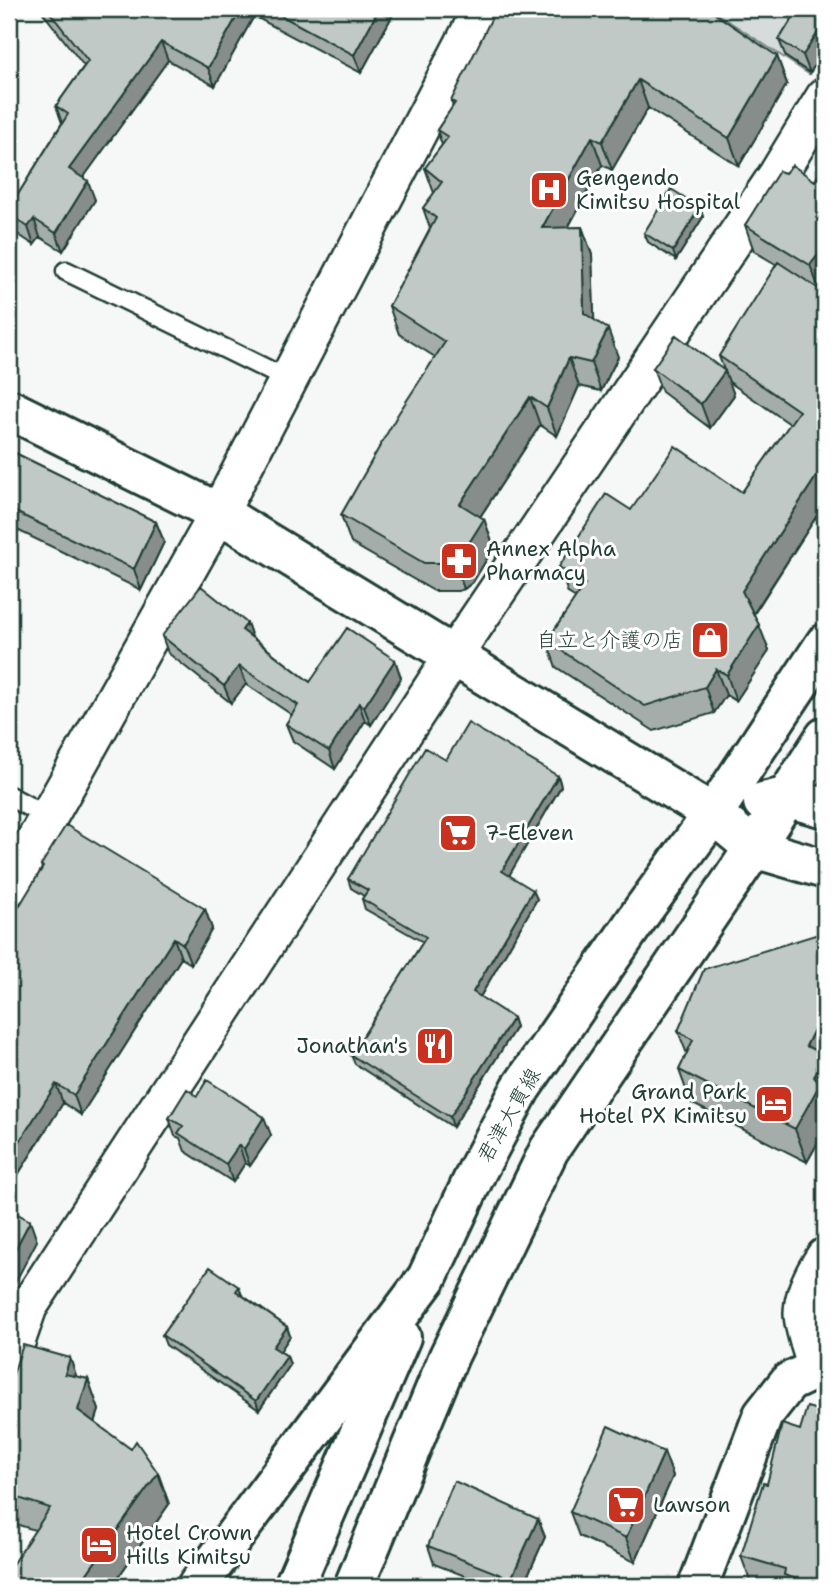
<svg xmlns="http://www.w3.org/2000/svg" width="834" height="1595" font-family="'Shantell Sans','Klee One',sans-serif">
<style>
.green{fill:#d6dcdb;stroke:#7a8c88;stroke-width:2}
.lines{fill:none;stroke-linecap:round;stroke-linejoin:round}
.lane-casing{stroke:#1f3d34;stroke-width:23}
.street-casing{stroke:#1f3d34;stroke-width:42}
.secondary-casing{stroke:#1f3d34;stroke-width:44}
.lane{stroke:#fff;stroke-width:18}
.street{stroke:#fff;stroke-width:37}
.secondary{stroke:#fff;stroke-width:38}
.wall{fill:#a5adaa;stroke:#1f3d34;stroke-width:2}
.shaded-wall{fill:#868d8b;stroke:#1f3d34;stroke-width:2}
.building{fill:#c0c9c6;stroke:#1f3d34;stroke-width:2}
.labels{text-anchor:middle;stroke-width:6;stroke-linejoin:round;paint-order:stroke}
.poi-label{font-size:21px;fill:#1f3d34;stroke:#fff;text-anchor:start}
.street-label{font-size:21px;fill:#1f3d34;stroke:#fff}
</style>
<rect width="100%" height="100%" fill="#f6f7f7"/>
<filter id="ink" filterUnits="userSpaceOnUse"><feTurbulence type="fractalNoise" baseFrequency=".0143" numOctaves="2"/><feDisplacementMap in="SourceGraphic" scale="14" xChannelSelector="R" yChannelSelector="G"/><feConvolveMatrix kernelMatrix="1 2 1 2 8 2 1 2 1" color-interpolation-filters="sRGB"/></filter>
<g filter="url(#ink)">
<path class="green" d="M710,9H825V49L809,74Z"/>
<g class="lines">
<defs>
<path id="lane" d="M66,271L289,380
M9,796L48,817"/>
<path id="street" d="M9,887L219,513L482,9
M9,1362L28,1307L454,655L778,174L825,97
M817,1369C813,1352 804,1332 803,1314C803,1295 815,1272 825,1257"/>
<path id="secondary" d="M9,409L219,513L713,814L754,848L825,869
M763,802L785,797L825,808
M197,1586L427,1278L477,1171L521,1088L643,910L713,814L825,644
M294,1586L401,1337
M354,1586L449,1356L549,1150L754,848L825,737
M698,1586L763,1415L789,1382L825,1365"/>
</defs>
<use href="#lane" class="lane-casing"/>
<use href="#street" class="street-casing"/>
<use href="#secondary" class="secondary-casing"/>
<use href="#lane" class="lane"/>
<use href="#street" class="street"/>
<use href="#secondary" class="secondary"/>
</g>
<path class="wall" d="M40,9H189L191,11L193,9H396L361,73L254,16L215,86L168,60L83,178L95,200L63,251L40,237L34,245L13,231L9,218V209L62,123L56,106L84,66Z
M798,9L810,73L786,57L779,40Z
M777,56L787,84L739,166L648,108L612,170L602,165L568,228L582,227L592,255L594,320L618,357L601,391L579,386L557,436L540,425L480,517L484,519L494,547L473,582L464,589L458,591H434L351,543L341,515L435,357L399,334L389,306L430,228L423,208L434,193L425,168L442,145L437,130L453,106L451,101Z
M825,164V284L821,290L825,503L754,614L769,651L736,701L726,695L714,713L654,731L556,667L547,641L576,598L568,593L559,567L631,510L742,492L790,424L729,382L734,395L710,428L662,392L653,368L724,370L719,356L777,265L754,251L745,225L785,173L815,181Z
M700,207L703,217L676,260L648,242L644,233Z
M9,450L156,522L164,542L141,590L15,529L13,524L9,522Z
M247,623L252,637L310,682L395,660L401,678L371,725L365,721L335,769L293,741L286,724L292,715L246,684L231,703L168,653L162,636Z
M446,760L558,776L561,786L509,875L537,899L480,997L513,1018L516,1027L453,1127L355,1064L351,1055L423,942L365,909L362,899L364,896L351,888L348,879Z
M41,865L205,909L212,929L191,964L181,958L81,1115L63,1103L9,1189L42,869Z
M825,932V1130L807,1162L691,1103L679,1070L687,1054L678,1031Z
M197,1096L271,1135L250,1166L245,1163L233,1182L185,1151L180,1138L175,1136L169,1118Z
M239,1287L242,1295L287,1327L290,1336L280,1351L287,1356L290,1365L259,1410L166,1345L162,1335Z
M70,1358L76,1377L88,1379L99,1410L95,1423L158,1473L169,1504L112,1586H9L35,1530L9,1522V1386Z
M825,1412V1586H752L741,1556L767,1484L800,1430Z
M664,1452L673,1476L635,1562L579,1536L570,1512Z
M538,1519L545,1537L523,1586H491L434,1564L428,1546Z"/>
<path class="shaded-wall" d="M241,9H252L254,16L215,86L208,68Z
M379,9H396L361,73L354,55Z
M825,22V49L810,73L803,55Z
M161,42L168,60L76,188L69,169Z
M777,56L787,84L739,166L729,138Z
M638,80L648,108L612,170L602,142Z
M592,137L602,165L552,256L542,228Z
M88,181L95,200L63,251L56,233Z
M700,207L703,217L676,260L673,251Z
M34,219L40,237L34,245L28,227Z
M582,227L592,255L595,341L584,313Z
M825,246V284L820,291L810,265Z
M608,329L618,357L601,391L591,363Z
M569,358L579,386L557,436L547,408Z
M725,371L734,395L710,428L701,404Z
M530,397L540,425L470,532L460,504Z
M825,463V503L752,616L742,591Z
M484,519L494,547L473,582L464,589L454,561Z
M156,522L164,542L141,590L134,569Z
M247,623L253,641L242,630Z
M759,625L769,651L736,701L727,675Z
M395,660L401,678L371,725L364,707Z
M239,666L246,684L231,703L224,686Z
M716,669L726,695L714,713L705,687Z
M359,703L365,721L335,769L329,751Z
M558,776L561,786L506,881L502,871Z
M533,890L537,899L477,1002L473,992Z
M205,909L212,929L191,964L183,944Z
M174,938L181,958L81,1115L74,1095Z
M825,1007V1130L807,1162L795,1129L814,1077L806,1046Z
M513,1018L516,1027L453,1127L450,1117Z
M56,1084L63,1103L9,1189V1158Z
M264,1117L271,1135L250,1166L244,1149Z
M239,1145L245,1163L233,1182L226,1164Z
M30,1221L37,1241L9,1294V1261Z
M287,1327L290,1336L277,1356L273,1347Z
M287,1356L290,1365L259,1410L256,1401Z
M70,1358L81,1389L65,1374Z
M88,1379L99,1410L89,1441L78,1410Z
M664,1452L673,1476L635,1562L626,1538Z
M158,1473L169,1504L112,1586H78Z
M538,1519L545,1537L523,1586H514L511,1579Z"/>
<path class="building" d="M47,9H189L191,11L193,9H241L208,68L161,42L69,169L88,181L56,233L34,219L28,227L9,214V209L68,114L56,106L88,61Z
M269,9H379L354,55Z
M496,9H708L777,56L729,138L638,80L602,142L592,137L542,228L582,227L584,313L608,329L591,363L569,358L547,408L530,397L460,504L484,519L462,554L454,561L447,563H424L341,515L398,414L445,342L389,306L436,218L423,208L442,182L425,168L448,137L437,130L455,103L451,101Z
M798,9H825V22L803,55L779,40Z
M825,164V246L810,265L745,225L779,171L785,173L792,165L815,181Z
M671,189L700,207L673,251L644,233Z
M778,262L825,293V463L742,591L759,625L727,675L716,669L705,687L645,706L547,641L585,584L559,567L606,494L631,510L675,446L742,492L799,411L719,356Z
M676,335L725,371L701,404L653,368Z
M9,450L156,522L134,569L9,509Z
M201,586L247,623L242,630L310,682L347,628L395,660L364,707L359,703L329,751L286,724L298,705L239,666L224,686L162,636Z
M468,723L558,776L502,871L533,890L473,992L513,1018L450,1117L351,1055L426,937L362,899L368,890L348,879L425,748L446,760Z
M66,825L205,909L183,944L174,938L74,1095L56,1084L9,1158V923L43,867L41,865Z
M825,932V1007L806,1046L825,1055V1057L814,1077L820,1084L795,1129L679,1070L693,1040L678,1031L704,969Z
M207,1080L264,1117L244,1149L239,1145L226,1164L178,1133L183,1126L169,1118L187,1089L197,1096Z
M9,1209L30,1221L9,1261Z
M210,1267L239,1287L236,1291L287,1327L273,1347L287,1356L256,1401L162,1335Z
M23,1345L70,1358L65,1374L88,1379L78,1410L131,1449L136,1441L158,1473L78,1586H9V1569L50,1508L9,1495V1386Z
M807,1407L825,1412V1585L809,1583L784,1575L785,1569L741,1556L763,1483L767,1484L782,1424L800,1430Z
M608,1426L664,1452L626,1538L570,1512Z
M454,1481L538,1519L511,1579L428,1546Z
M479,1583L488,1586H477Z"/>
</g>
<defs>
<symbol id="hospital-square" viewBox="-11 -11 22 22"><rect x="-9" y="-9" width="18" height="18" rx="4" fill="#c8321e" stroke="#fff"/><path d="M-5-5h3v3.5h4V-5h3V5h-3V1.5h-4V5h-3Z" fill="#fff"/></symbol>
<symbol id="pharmacy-square" viewBox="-11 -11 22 22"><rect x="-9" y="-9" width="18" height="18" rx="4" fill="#c8321e" stroke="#fff"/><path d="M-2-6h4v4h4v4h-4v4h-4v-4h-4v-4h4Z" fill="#fff"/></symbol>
<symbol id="shop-square" viewBox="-11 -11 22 22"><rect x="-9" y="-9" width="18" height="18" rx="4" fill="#c8321e" stroke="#fff"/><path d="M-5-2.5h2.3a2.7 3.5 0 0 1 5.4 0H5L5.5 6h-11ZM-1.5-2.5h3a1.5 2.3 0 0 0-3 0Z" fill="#fff"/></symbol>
<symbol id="supermarket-square" viewBox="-11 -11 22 22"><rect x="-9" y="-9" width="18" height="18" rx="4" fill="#c8321e" stroke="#fff"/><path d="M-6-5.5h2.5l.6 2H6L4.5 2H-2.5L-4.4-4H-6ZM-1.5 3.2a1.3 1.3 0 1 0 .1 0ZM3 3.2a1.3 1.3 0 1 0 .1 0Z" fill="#fff"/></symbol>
<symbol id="restaurant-square" viewBox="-11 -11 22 22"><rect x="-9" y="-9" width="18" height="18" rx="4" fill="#c8321e" stroke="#fff"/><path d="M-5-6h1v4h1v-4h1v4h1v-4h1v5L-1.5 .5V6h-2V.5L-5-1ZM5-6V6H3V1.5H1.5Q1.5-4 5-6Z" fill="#fff"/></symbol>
<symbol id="hotel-square" viewBox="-11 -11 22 22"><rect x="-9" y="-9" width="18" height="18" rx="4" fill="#c8321e" stroke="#fff"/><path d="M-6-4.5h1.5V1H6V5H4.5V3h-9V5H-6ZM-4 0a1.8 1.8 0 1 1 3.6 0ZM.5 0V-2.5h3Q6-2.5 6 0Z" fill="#fff"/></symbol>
</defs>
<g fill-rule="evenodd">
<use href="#hospital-square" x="527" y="168" width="44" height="44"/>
<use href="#pharmacy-square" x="437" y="539" width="44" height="44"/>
<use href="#shop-square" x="688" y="618" width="44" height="44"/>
<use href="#supermarket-square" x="436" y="811" width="44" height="44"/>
<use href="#restaurant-square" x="413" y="1024" width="44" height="44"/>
<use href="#hotel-square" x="752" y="1082" width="44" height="44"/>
<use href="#supermarket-square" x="604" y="1483" width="44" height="44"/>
<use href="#hotel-square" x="77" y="1523" width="44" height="44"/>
</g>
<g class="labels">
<g class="poi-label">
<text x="576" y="185">Gengendo<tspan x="576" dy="24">Kimitsu Hospital</tspan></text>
<text x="486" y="556">Annex Alpha<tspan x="486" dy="24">Pharmacy</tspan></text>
<text x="683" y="647" text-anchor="end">自立と介護の店</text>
<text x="485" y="840">7-Eleven</text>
<text x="408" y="1053" text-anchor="end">Jonathan's</text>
<text x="747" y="1099" text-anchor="end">Grand Park<tspan x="747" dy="24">Hotel PX Kimitsu</tspan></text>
<text x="653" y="1512">Lawson</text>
<text x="126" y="1540">Hotel Crown<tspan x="126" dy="24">Hills Kimitsu</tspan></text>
</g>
<g class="street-label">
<text transform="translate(509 1115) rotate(-60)" y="7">君津大貫線</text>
</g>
</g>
<rect width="834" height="1595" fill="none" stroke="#fff" stroke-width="35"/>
<rect x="18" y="18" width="799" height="1560" fill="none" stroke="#1f3d34" stroke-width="2.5" filter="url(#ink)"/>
</svg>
